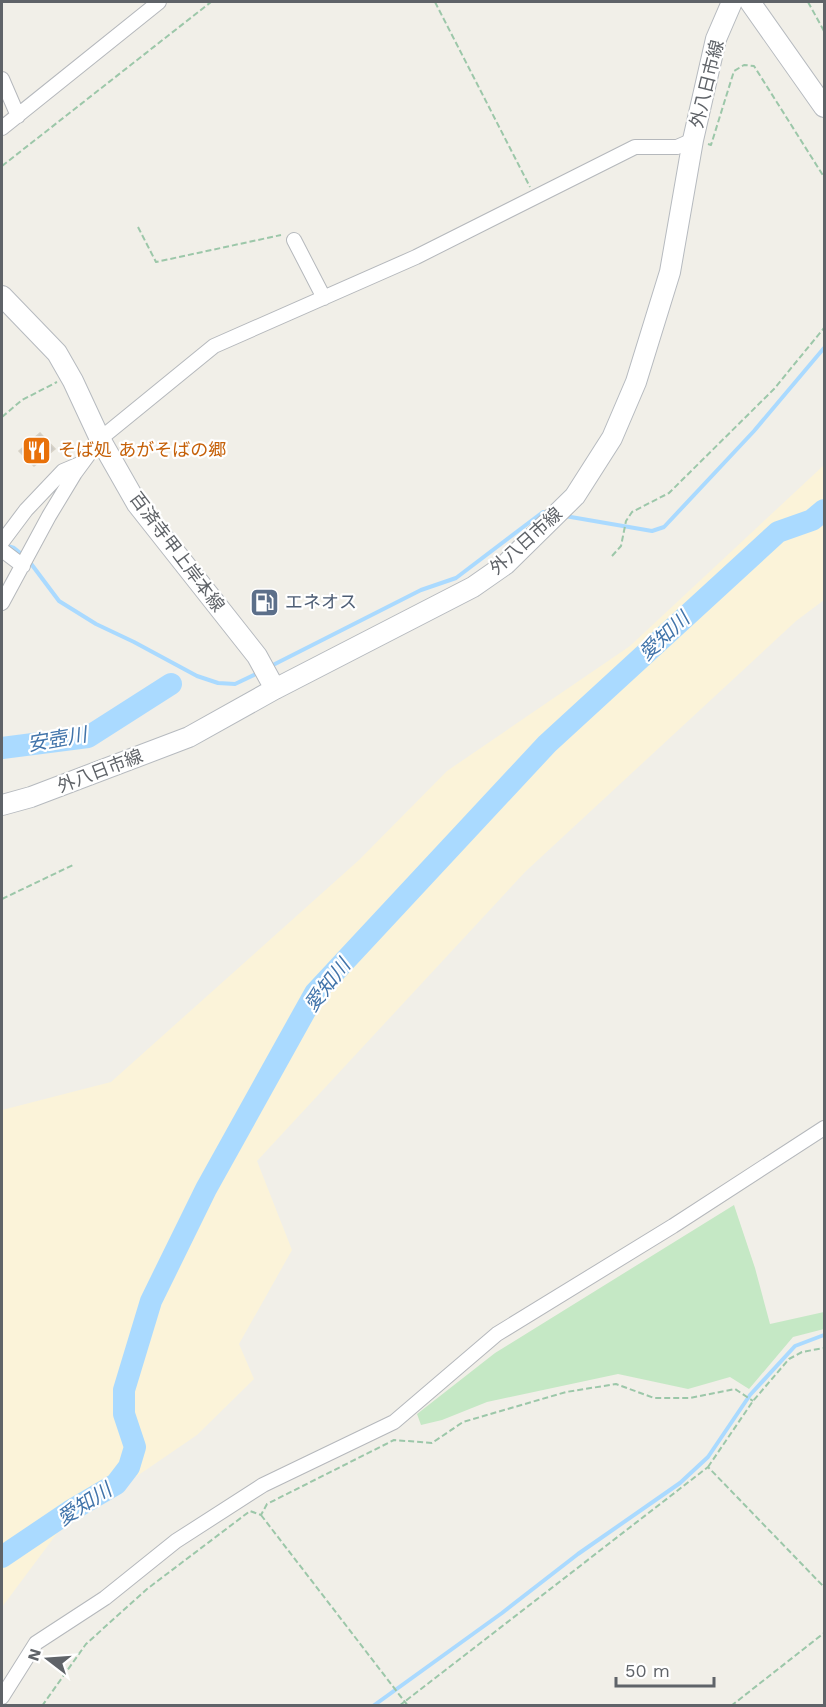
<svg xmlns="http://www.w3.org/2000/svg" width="826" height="1707" font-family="'Work Sans','Noto Sans JP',sans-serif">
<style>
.green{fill:#c5e8c5}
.sand{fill:#fbf3d9}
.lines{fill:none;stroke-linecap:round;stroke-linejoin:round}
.stream{stroke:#aadaff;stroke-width:4}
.river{stroke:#aadaff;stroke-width:22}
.building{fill:#cccac5;stroke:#d6d1c6;stroke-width:1.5}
.minor-casing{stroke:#b5b8bc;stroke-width:16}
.secondary-casing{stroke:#b6babf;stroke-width:22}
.path{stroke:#9cc7a9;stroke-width:2;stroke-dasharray:6 3;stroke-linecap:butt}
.minor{stroke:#fff;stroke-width:14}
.secondary{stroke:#fff;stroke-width:20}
.labels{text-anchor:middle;stroke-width:4.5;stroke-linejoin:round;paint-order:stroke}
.street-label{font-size:18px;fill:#5f6368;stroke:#fff}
.food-label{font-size:18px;fill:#c56008;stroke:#fff;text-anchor:start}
.service-label{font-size:18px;fill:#4e5e75;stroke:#fff;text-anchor:start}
.water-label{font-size:20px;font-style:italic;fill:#4174aa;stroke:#fff}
</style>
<rect width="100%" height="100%" fill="#f1efe8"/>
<path class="green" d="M734,1205L755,1268L770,1324L824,1312V1329L793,1337L749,1389L730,1377L688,1389L618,1374L487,1402L442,1420L421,1425L417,1414L495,1353Z"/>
<path class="sand" d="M824,465V600L796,621L525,872L257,1161L292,1250L239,1344L254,1379L197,1435L61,1528L2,1607V1110L111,1082L359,860L447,771L630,646Z"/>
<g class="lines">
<path class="stream" d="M565,516L652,531L664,527L754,431L824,348
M5,545L14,548L24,556
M29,561L59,601L96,624L134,642L197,676L218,683L235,684L260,672
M269,667L421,590L456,578L543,512L549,513
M373,1706L502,1613L578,1554L680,1483L708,1457L750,1395L795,1346L824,1335"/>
<path class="river" d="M2,748L88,737L171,684
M2,1557L70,1511L116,1484L129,1467L135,1447L124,1414V1390L151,1301L206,1189L315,993L547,744L778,532L812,520L824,510"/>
</g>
<path class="building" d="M40,433L55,449L34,466L19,451Z"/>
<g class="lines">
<defs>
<path id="minor" d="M2,79L18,116
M2,128L159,2
M294,240L324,298
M2,542L26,510L63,471L82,463
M2,550L23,566
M2,603L49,516L75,473L100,439L214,346L416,257L635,147H677L693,140
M2,1697L36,1643L105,1598L176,1541L263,1485L394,1422L497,1334L673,1226L824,1128"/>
<path id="secondary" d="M750,2L824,107
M2,296L57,353L73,381L100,439L137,504L257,656L275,689
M2,805L31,797L189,737L275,689L473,587L506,564L575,496L612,438L636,382L670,272L693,140L716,39L732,2"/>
</defs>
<use href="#minor" class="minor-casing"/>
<use href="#secondary" class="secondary-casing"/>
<path class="path" d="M435,2L530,187
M808,2L824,31
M708,144L711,145L734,71L744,65L754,66L824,177
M2,166L211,2
M138,227L156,262L281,235
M2,417L22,400L57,382
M612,556L621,546L626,521L632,512L669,493L774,389L824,328
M2,899L75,864
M708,1467L753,1401L789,1359L802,1352L824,1348
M261,1515L408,1706
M42,1706L86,1644L147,1589L250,1511L261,1515L267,1504L394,1440L432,1443L463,1422L566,1392L616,1384L654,1398H690L735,1389L753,1401
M399,1706L708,1467L824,1587
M731,1706L824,1633"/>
<use href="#minor" class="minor"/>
<use href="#secondary" class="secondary"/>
</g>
<defs>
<symbol id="restaurant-square" viewBox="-11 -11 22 22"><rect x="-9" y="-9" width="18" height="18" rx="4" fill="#e8710a" stroke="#fff"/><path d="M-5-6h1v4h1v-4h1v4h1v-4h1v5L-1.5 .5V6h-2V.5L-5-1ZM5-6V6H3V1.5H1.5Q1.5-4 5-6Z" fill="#fff"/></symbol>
<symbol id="fuel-square" viewBox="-11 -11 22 22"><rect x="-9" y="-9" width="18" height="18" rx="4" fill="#5c6f8a" stroke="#fff"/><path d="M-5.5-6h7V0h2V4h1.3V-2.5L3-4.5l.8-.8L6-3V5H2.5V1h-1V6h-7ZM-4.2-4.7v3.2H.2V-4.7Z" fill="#fff"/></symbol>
</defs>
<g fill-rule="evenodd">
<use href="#restaurant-square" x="20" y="434" width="33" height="33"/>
<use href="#fuel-square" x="248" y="586" width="33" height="33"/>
</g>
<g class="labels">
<g class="street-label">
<text transform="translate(707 84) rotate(-76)" y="6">外八日市線</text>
<text transform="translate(526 541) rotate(-42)" y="6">外八日市線</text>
<text transform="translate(177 552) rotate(53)" y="6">百済寺甲上岸本線</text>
<text transform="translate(100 771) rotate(-21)" y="6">外八日市線</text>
</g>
<g class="food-label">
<text x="58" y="456">そば処 あがそばの郷</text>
</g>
<g class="service-label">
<text x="285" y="608">エネオス</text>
</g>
<g class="water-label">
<text transform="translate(664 636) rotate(-43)" y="7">愛知川</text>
<text transform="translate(57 739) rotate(-10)" y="7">安壺川</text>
<text transform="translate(327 985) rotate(-52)" y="7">愛知川</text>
<text transform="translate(84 1504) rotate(-33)" y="7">愛知川</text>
</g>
</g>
<rect width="826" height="1707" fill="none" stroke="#5f6368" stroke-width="6"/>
<g transform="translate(48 1659) rotate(287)" stroke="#ffffff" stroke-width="4.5" paint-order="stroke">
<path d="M0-4.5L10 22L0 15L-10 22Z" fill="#5f6368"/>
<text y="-9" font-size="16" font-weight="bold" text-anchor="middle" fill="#5f6368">N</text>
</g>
<path d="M616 1677v9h98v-9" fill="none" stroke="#5f6368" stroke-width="3"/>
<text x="625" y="1677" font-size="18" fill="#5f6368" stroke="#ffffff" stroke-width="4.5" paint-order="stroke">50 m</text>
</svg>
